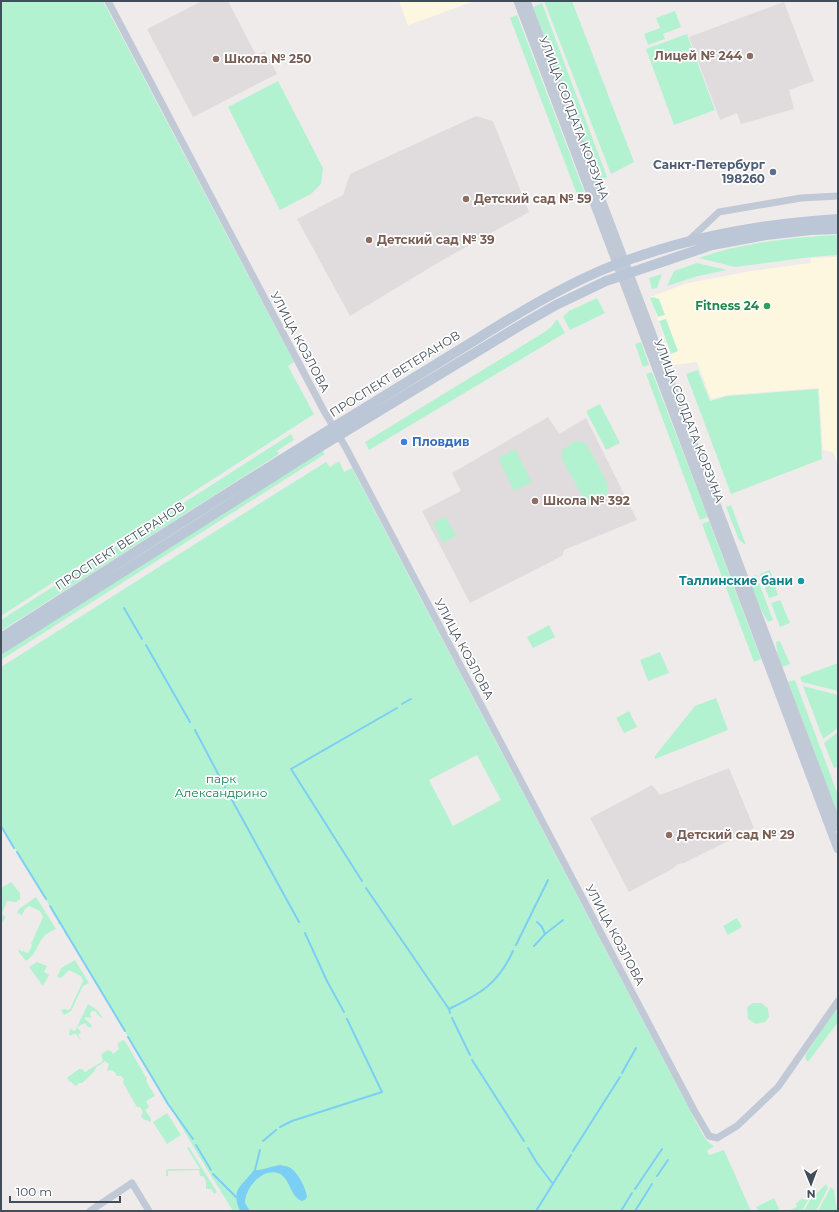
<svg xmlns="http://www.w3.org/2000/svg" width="839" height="1212" font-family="Montserrat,sans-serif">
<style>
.commercial{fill:#fdf7e0}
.education{fill:#e0dcdd}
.green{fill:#b3f2d1;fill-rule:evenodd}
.water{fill:#7ccff4}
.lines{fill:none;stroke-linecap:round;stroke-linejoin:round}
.stream{stroke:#7ccff4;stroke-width:2}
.minor{stroke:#c0c9d5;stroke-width:7}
.tertiary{stroke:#c0c9d5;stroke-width:9}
.secondary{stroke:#bbc6d7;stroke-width:10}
.education-dot{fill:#8d6e63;stroke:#fff;stroke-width:1.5}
.service-dot{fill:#5c6f8a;stroke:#fff;stroke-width:1.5}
.leisure-dot{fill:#2e9e5b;stroke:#fff;stroke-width:1.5}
.shop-dot{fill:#3f7fe0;stroke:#fff;stroke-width:1.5}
.culture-dot{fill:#0f9aa8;stroke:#fff;stroke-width:1.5}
.labels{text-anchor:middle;stroke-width:3.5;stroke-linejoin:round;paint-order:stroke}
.education-label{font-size:12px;font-weight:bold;fill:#785e54;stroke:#fff;text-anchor:start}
.street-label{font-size:12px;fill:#424d5a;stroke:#fff}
.service-label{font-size:12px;font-weight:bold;fill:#4e5e75;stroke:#fff;text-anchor:end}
.leisure-label{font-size:12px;font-weight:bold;fill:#27864d;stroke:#fff;text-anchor:end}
.shop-label{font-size:12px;font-weight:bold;fill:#366cbe;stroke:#fff;text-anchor:start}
.culture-label{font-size:12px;font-weight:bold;fill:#0d838f;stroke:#fff;text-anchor:end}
.park-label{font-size:12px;fill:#0d8152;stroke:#fff}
</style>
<rect width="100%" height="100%" fill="#efebeb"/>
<path class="commercial" d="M399,1H475L408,25Z
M838,257V464L833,452L823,450L819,388L727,395L711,399L697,362L674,365L650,297L688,283L751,271L811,263V258Z"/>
<path class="education" d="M202,1H228L256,55L265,51L277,74L193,117L147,29Z
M784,2L814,81L789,90L794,109L741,124L737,113L720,120L689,37Z
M476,116L493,121L529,212L441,261L350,316L297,219L343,195L350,174Z
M548,417L559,434L586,418L637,520L564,550L562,556L470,603L422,511L461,491L452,473Z
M729,768L754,828L684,863L678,864L672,869L629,892L590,818L652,785L660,795Z"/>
<path class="green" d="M1,1H103L294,362L288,366L314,414L1,616Z
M544,1H572L634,162L611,174Z
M542,3L607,177L599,181L533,7Z
M675,11L681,27L663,34L665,39L648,45L644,34L660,28L656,18Z
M517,15L585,194L578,197L510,18Z
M687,34L715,110L674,125L646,49Z
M278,81L323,168L321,184L311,194L280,210L228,107Z
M838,235V255L811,257L735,267L699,258C740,243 795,237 838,235Z
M697,263L727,270L698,276L667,286L674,271Z
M662,274L657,288L652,289L649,278Z
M653,297L659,299L665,315L658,317L650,298Z
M597,298L605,313L570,330L563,317L569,311Z
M557,319L565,333L369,450L365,442L543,333L551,327Z
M666,319L678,351L671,354L659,321Z
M641,342L649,365L643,367L635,344Z
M698,370L710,401L727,396L818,389L822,459L731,494L686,374Z
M652,372L708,517L700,520L646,374Z
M600,404L620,443L606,450L586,411Z
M291,434L294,440L277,451L279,454L1,631V620Z
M575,441L584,442L587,445C591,454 611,484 608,492C606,495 601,497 597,499C591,502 587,501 583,497L562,459L561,454L564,448Z
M515,449L532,482L514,491L498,458Z
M322,450L325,454L1,660V654Z
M339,461L344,472L352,468L703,1135L708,1142L714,1146L707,1151L709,1155L724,1150L751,1211H233L205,1166L77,951L64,932L65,931L62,925L58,924V920L52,912L51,908L5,832L1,824V667L203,539L326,462L330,467ZM477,755L501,800L453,826L429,780Z
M731,505L746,545L739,540L726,507Z
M446,517L456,536L443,543L433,523Z
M709,521L761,659L754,662L702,524Z
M770,570L778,595L769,598L760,574Z
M756,575L773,620L768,622L758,604L748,578Z
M780,600L790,623L780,627L771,603Z
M549,625L555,637L533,648L527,637Z
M780,641L790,664L782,667L778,657L776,642Z
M660,652L669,673L648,681L640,660Z
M838,663V691L802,682L800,677Z
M795,680L838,795V816L788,682Z
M803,686L838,695V728L823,739Z
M716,698L728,730L655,759V756L695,706Z
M629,711L637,727L624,733L616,718Z
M838,732V767L834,768L824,743Z
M11,882L20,893V899L16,902L7,901L2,914L6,917L2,923L1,922V888Z
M36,897L56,929C35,937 42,950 26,961L18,951L20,950L22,952L23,951L27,953L29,952L32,945L31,944L43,917L40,911L29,906L25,909L22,915L17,913L19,909Z
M737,918L742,927L728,935L723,926Z
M75,960L89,983L83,986L71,1011L64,1015L61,1010L65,1009L68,1010L70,1009L83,981L81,976L69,970L61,978L57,977L61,968Z
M37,962L47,966L44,972L49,975L43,986L29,967Z
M753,1003H761L768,1008L769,1017L765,1022L756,1024L748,1019L747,1007Z
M88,1004L97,1010L102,1017L101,1018L95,1011H92L90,1013L91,1018L85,1017V1019L91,1024L92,1027H88L85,1023L77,1027L81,1032L78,1035L82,1042L75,1033L70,1036L69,1033L70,1029L75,1031Z
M836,1009H838V1022L808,1062L805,1058L806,1054Z
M123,1040L125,1041L147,1079L146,1081L155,1096L146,1101L149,1107L145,1110L151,1119V1122L143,1119L141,1116L143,1112L140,1107H137C132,1099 128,1091 123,1083L124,1079L121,1076H116V1073L112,1070L107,1071L109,1064L105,1061L100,1065L97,1066L93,1073L82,1083H79L76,1086L67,1079L68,1077L79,1069H82L85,1072L103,1061L101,1055L107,1050L111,1051L113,1054L119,1049L118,1046V1043Z
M167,1113L181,1135L167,1144L153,1122Z
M189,1147L217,1192L214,1194L211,1189H206V1181L203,1176H200L199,1170L168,1171V1176H166V1171L168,1169H200L187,1148Z
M826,1184L828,1188L816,1211H804L810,1200Z
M831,1187L834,1190L837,1211H818Z
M774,1198L780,1211H758L756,1207Z
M801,1199L808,1200L802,1211H787L797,1207L796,1204Z"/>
<path class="water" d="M280,1165C284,1166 289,1166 292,1169C299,1175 306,1188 307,1197L305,1200L302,1201C289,1196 291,1178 278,1173C262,1168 245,1188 245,1203L250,1211H240C230,1189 242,1186 254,1170C260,1171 272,1166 280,1165Z"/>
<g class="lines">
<path class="stream" d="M124,608L142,639
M146,645L190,722
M402,704L411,699
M195,730L225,787
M232,800L299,922
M1,826L14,848
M17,852L46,899
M362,881L291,769L397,708
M366,888L449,1009L450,1013
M50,906L125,1031
M537,922L542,927L545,934L563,920
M305,933L327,981L344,1012
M516,945L548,880
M534,946L545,934
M449,1009C480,994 498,984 513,951
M452,1018L470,1055
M128,1037L168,1104L193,1139
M472,1060L524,1141
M622,1073L636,1048
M280,1127L292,1121L382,1092L347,1019
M263,1141L276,1130
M196,1145L211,1170
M528,1148L537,1163L553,1184
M573,1151L620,1077
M255,1170L260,1150
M213,1174L236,1197
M657,1176L668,1160
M635,1189L662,1149
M536,1211L571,1155
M621,1211L632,1193
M635,1211L652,1184"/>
<path class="minor" d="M108,1L324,411L346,448L694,1110L709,1136L717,1138L737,1126L778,1087L838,1001
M689,240L719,212L801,198L838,196
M90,1211L132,1183L149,1211"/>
<path class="tertiary" d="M518,1L838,849
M526,1L838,827"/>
<path class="secondary" d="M1,638C119,562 236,487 355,414C396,389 436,364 477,339C517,314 558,289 602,270C677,239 757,224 838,219
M1,649L323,445L521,325L556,305L606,281L712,245L766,235L810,230L838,229"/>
</g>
<g class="education-dot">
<circle cx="750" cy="56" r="4"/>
<circle cx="216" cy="59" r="4"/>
<circle cx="466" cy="199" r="4"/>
<circle cx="369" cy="240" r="4"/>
<circle cx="535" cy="501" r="4"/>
<circle cx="669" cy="835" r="4"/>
</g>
<circle class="service-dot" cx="773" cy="172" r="4"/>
<circle class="leisure-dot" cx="767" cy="306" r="4"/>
<circle class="shop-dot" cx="404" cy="442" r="4"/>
<circle class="culture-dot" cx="801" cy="581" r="4"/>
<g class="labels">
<g class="education-label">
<text x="742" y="60" text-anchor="end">Лицей № 244</text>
<text x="224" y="63">Школа № 250</text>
<text x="474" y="203">Детский сад № 59</text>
<text x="377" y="244">Детский сад № 39</text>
<text x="543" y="505">Школа № 392</text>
<text x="677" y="839">Детский сад № 29</text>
</g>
<g class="street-label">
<text transform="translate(574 118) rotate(69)" y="4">УЛИЦА СОЛДАТА КОРЗУНА</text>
<text transform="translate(300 342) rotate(62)" y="4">УЛИЦА КОЗЛОВА</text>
<text transform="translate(395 374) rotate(-32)" y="4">ПРОСПЕКТ ВЕТЕРАНОВ</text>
<text transform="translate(689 421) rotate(69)" y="4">УЛИЦА СОЛДАТА КОРЗУНА</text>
<text transform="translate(120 546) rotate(-33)" y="4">ПРОСПЕКТ ВЕТЕРАНОВ</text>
<text transform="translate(464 649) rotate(62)" y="4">УЛИЦА КОЗЛОВА</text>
<text transform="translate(615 935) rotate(62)" y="4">УЛИЦА КОЗЛОВА</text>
</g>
<g class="service-label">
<text x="765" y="169">Санкт-Петербург<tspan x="765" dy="14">198260</tspan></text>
</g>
<g class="leisure-label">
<text x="759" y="310">Fitness 24</text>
</g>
<g class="shop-label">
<text x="412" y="446">Пловдив</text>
</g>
<g class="culture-label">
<text x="793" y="585">Таллинские бани</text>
</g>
<g class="park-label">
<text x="221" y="783">парк<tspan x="221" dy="14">Александрино</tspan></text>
</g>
</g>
<rect width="839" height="1212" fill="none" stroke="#424d5a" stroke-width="4"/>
<g transform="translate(811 1184) rotate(179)" stroke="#ffffff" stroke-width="3" paint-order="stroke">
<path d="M0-3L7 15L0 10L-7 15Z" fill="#424d5a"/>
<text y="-6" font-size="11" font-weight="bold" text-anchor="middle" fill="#424d5a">N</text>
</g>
<path d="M10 1196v6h110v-6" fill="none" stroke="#424d5a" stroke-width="2"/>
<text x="16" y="1196" font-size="12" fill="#424d5a" stroke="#ffffff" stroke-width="3" paint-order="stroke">100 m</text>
</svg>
